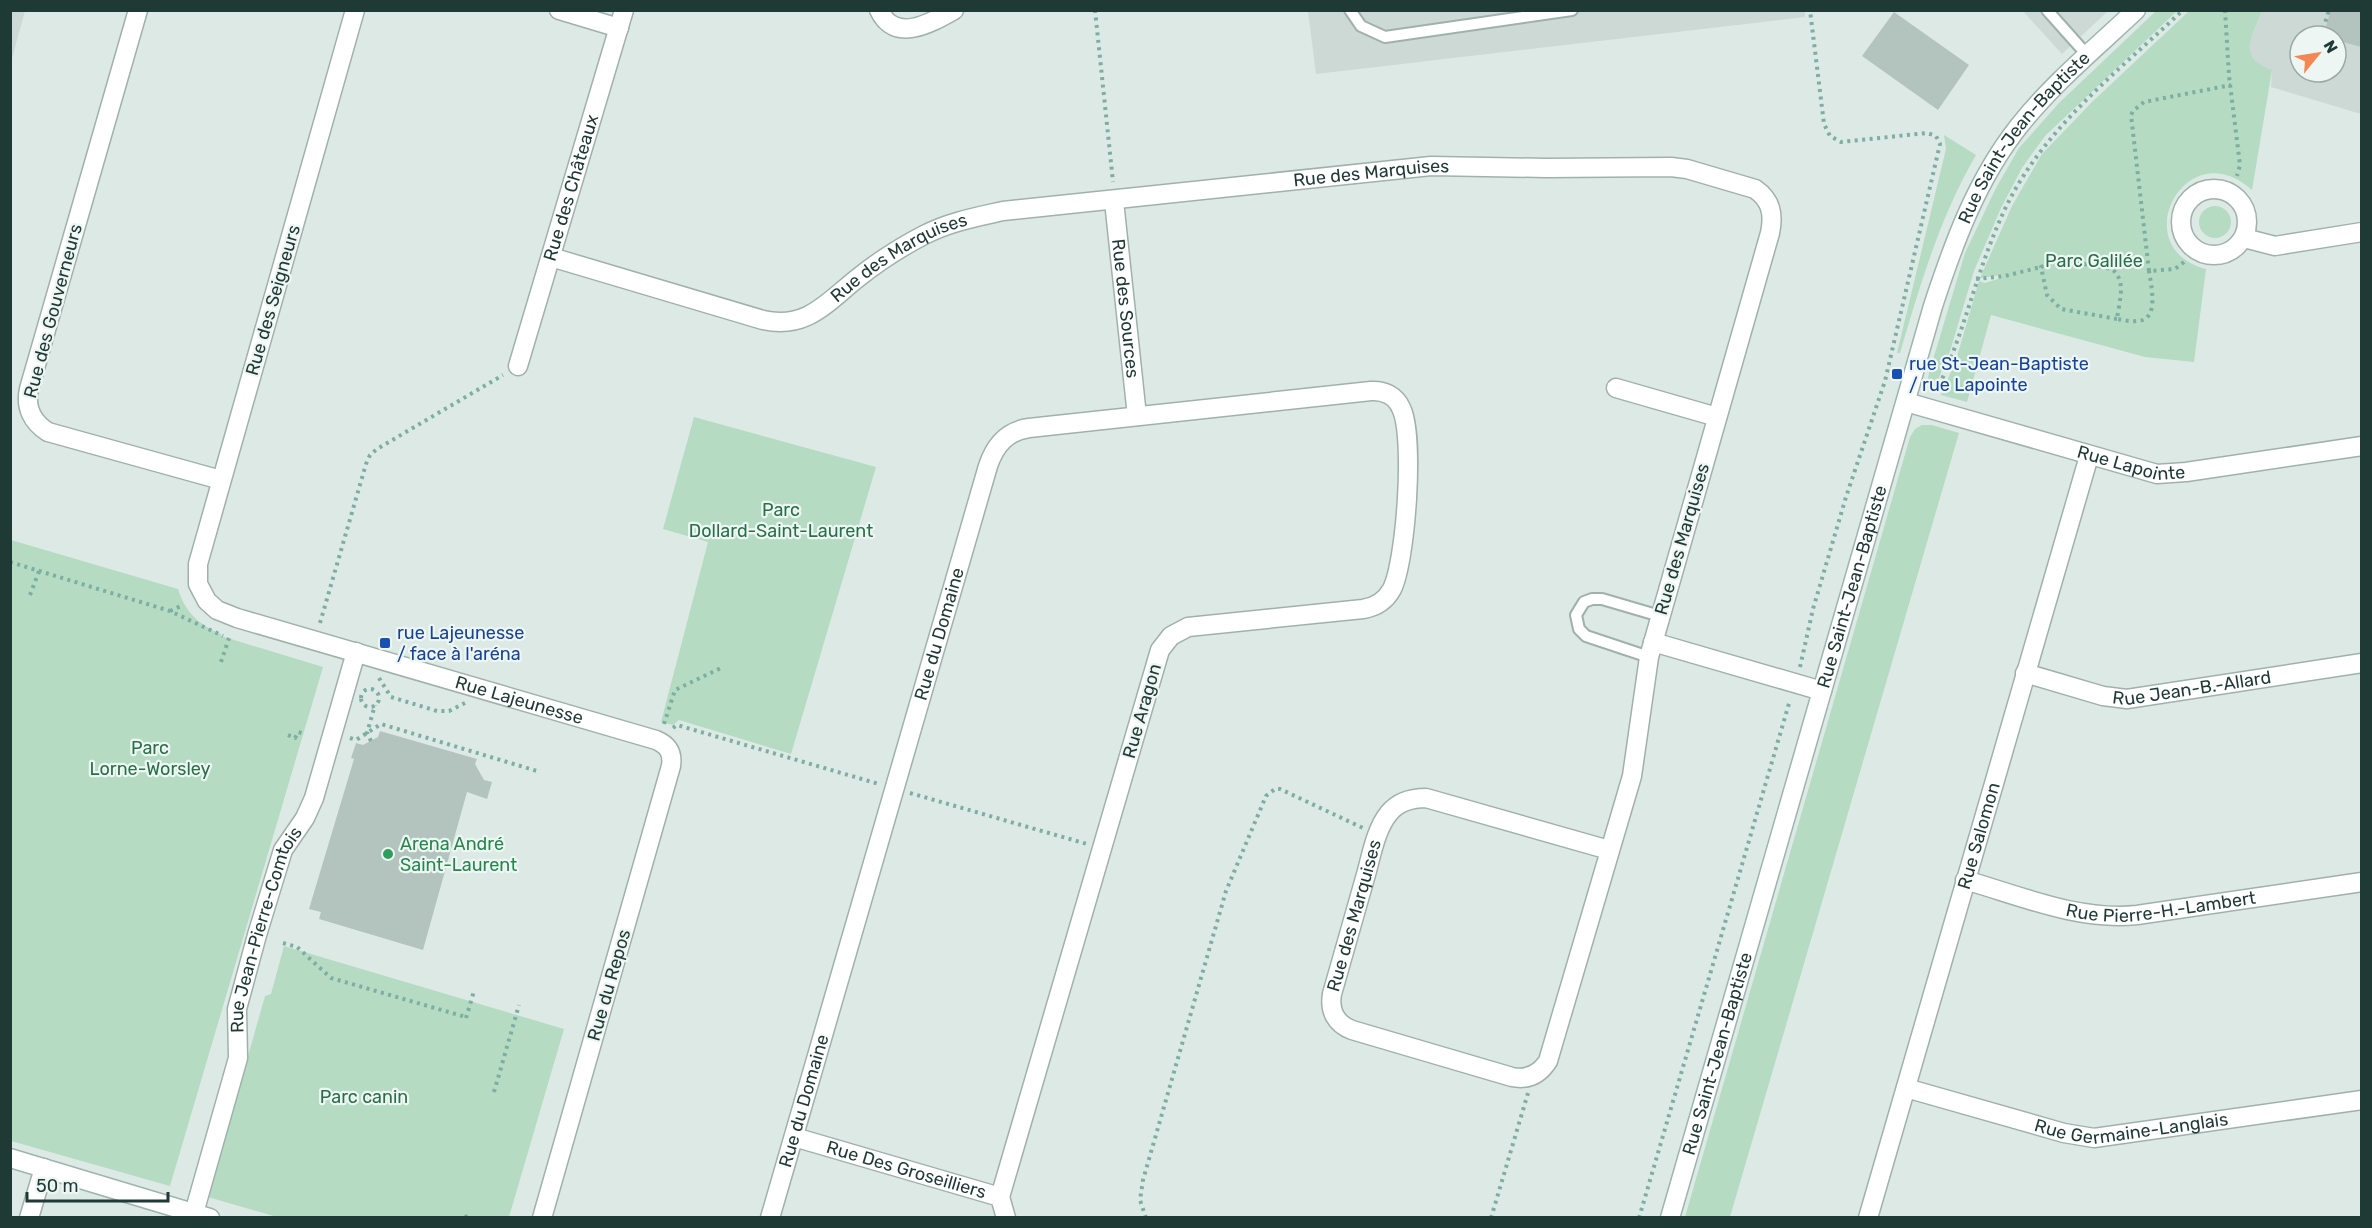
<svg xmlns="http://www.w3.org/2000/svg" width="2372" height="1228" font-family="Rubik,sans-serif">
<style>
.built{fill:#ccd9d4;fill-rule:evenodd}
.green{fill:#b5dbc3}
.building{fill:#b3c4be}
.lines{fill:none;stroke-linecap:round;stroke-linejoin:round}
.lane-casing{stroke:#a0b1ac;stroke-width:14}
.street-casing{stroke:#a0b1ac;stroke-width:21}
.secondary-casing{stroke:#9db5ae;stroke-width:21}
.path{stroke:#7daea2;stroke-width:4;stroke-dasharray:3 4.5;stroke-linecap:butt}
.lane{stroke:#fff;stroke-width:10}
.street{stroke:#fff;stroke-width:18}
.secondary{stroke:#fff;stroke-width:18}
.transit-dot{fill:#1a4fb4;stroke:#eef6f3;stroke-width:2}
.leisure-dot{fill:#2e9e5b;stroke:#eef6f3;stroke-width:2}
.labels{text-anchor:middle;stroke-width:4.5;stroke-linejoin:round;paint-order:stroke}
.street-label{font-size:18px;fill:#1f3934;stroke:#eef6f3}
.park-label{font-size:18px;fill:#29704a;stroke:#eef6f3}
.transit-label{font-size:18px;fill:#164399;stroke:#eef6f3;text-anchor:start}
.leisure-label{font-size:18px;fill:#27864d;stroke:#eef6f3;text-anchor:start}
</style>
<rect width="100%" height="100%" fill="#dde9e5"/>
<path class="built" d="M11,10L25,11L11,62L10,11Z
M1805,10V17L1316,74L1308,11Z
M2023,11H2108L2062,54Z
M2262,11H2361V114L2271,87L2272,71L2254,62L2250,55L2249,43ZM2300,36H2336V72H2300Z"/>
<path class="green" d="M2157,10L2177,11L2045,136L2022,168L2001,208L1974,271L1950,351L1935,387L1930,386L1928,378L1929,373L1965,253L1996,188L2019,148L2059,103Z
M2189,11H2262C2252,37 2236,58 2272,70L2252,190C2186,130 2124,248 2206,269L2194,362L2145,357L1991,315L1967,402L1941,395L1956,360L1979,281L1985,283L2001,278L2002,275L1980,278L2012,206L2042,154L2092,102Z
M1944,135L1976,155C1940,217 1920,285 1900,353H1897L1946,149Z
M2199 222a16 16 0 1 1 32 0a16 16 0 1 1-32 0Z
M694,417L876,467L791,754L679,720L673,725L661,722L708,542L663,529Z
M1922,425H1932L1959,433L1730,1217H1685L1910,437L1915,429Z
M11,540L178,589C185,612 199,625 221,634V636L323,667L170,1186L11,1141Z
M284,946L564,1029L509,1217H277L208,1197L265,996L271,994Z"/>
<path class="building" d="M2331,10H2361V47L2336,40V36H2323Z
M1894,12L1969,65L1938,110L1862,56Z
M380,731L477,759L475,764L484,780L492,782L487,799L467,792L423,950L319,919L321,912L309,909L354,759L351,758L356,743L363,745L378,737Z"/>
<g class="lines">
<defs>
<path id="lane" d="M1350,10L1361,26L1385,37L1572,10
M2047,10L2088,56
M1649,657L1586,636L1579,629L1576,615L1584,602L1592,599H1602L1660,616"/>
<g id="street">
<path d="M138,10L29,389C25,407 32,422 48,432L221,480"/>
<path id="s1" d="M355,10L198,564V584L207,601L217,610L237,618L656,740C668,745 673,753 671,766L542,1218"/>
<path d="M559,10L619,28"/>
<path d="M879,10C895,44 931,23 954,10"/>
<circle cx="2214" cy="222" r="33"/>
<path id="s2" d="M1114,201L1137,416"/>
<path d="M2244,238L2275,246L2362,232"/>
<path id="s3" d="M551,257L763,320C807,330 827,302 859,277C879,261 901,247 924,235C949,222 976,217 1003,211L1431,166L1546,168L1671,167L1687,169L1755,189C1771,200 1774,214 1770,233L1649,657L1632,776L1548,1061C1539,1075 1527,1080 1512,1077L1352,1030C1336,1024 1329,1011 1332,994C1343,956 1354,917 1365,878C1371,858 1375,830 1389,813C1398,802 1411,798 1426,798L1609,850"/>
<path id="s4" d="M518,366L624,10"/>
<path d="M1616,388L1717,417"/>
<path id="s5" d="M1906,402L2157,474L2186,472L2362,446"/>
<path d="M1653,642L1822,691"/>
<path id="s6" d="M2025,673L2103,696L2127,699L2362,663"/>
<path id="s7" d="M1965,880C2021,896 2078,921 2137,915L2362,882"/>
<path id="s8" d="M1906,1088L2064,1133L2094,1138L2362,1100"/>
<path id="s9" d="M794,1137L1000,1197L1006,1218"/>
<path id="s10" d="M194,1213L238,1058L237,1009L257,935L283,850L305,818L314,798L356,652"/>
<path d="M29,1218L44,1168"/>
<path id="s11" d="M770,1218L988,466C995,445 1007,431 1029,428L1371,391C1384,390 1396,396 1401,408C1415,435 1406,561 1392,589C1386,600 1376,607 1363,609L1188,627L1171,636L1160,650L1000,1197"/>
<path id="s12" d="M1868,1218L2089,456"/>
</g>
<g id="secondary">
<path d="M10,1158L210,1218"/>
<path id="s13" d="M1670,1218L1933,306C1954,242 1977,179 2019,126C2053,83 2097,47 2136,10"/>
</g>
</defs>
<use href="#lane" class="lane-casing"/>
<use href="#street" class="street-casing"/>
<use href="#secondary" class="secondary-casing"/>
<path class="path" d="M1095,10L1113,182
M2225,10L2229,76L2240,165L2237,176
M2321,36L2329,10
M2184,262L2175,269L2149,271L2131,115L2133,111L2144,102L2231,85
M1976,279L2005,276L2041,267
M2117,319L2061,309L2047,295L2041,267L2062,260L2112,269C2127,281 2119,302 2117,319C2123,320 2130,322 2137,321C2160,321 2151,285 2149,271
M1936,392C1967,329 1978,260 2011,197C2051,122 2122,68 2183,10
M10,562L170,611L223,636
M30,595L39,571
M170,611L183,605
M320,623L366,464L370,455L377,449L503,375
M221,662L229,638
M1800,667L1813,609L1846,497L1885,381L1940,144L1936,136L1927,133L1841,142L1830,136L1824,124L1810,10
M379,678L391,697L437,711H449L465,703
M361 698a9 9 0 1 1 18 0a9 9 0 1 1-18 0Z
M664,724L675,690L721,668
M673,728L677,725L879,784
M288,735L295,738L298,732L305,734
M350,738L356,740L381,724L537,771
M371,741L367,733L375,705
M910,793L1087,844
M283,943L297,947L331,978L466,1017
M466,1018L474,991
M494,1092L519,1005
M465,1215L467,1218
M1146,1218L1140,1200L1143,1180L1226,891L1266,796L1275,789H1280L1363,828
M1491,1218L1528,1093
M1639,1218L1790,700"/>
<use href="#lane" class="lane"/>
<use href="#street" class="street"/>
<use href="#secondary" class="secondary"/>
</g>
<g class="transit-dot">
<rect x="1891" y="368" width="12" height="12" rx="3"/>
<rect x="379" y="637" width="12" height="12" rx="3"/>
</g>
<circle class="leisure-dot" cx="388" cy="854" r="6"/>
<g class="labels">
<g class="street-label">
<text dy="6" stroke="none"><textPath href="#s13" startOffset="1143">Rue Saint-Jean-Baptiste</textPath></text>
<text dy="6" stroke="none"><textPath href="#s3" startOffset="862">Rue des Marquises</textPath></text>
<text dy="6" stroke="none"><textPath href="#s4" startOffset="186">Rue des Châteaux</textPath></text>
<text dy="6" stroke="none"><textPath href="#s3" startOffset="376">Rue des Marquises</textPath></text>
<text transform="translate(273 300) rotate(-74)" y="6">Rue des Seigneurs</text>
<text dy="6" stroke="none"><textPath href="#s2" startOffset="108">Rue des Sources</textPath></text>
<text transform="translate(53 311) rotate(-75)" y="6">Rue des Gouverneurs</text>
<text dy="6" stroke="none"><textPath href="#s5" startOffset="234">Rue Lapointe</textPath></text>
<text transform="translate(1682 539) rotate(-74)" y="6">Rue des Marquises</text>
<text dy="6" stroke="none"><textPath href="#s13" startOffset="657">Rue Saint-Jean-Baptiste</textPath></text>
<text dy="6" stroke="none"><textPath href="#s11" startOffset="608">Rue du Domaine</textPath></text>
<text dy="6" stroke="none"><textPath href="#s6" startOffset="171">Rue Jean-B.-Allard</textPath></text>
<text dy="6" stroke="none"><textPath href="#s1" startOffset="944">Rue Lajeunesse</textPath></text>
<text transform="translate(1142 711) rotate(-74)" y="6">Rue Aragon</text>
<text dy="6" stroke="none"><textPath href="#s12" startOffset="398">Rue Salomon</textPath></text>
<text dy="6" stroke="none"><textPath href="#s7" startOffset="201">Rue Pierre-H.-Lambert</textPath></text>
<text dy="6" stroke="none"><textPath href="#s3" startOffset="2493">Rue des Marquises</textPath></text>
<text dy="6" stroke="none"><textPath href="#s10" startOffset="294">Rue Jean-Pierre-Comtois</textPath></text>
<text transform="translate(609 985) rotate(-74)" y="6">Rue du Repos</text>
<text dy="6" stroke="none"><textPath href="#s13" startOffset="171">Rue Saint-Jean-Baptiste</textPath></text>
<text dy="6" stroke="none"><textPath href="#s11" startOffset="122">Rue du Domaine</textPath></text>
<text dy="6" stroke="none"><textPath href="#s8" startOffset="232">Rue Germaine-Langlais</textPath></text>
<text dy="6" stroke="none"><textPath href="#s9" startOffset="117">Rue Des Groseilliers</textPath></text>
</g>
<g class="park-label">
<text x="2094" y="267">Parc Galilée</text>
<text x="781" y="516">Parc<tspan x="781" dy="21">Dollard-Saint-Laurent</tspan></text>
<text x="150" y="754">Parc<tspan x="150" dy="21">Lorne-Worsley</tspan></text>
<text x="364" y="1103">Parc canin</text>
</g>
<g class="transit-label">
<text x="1909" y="370">rue St-Jean-Baptiste<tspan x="1909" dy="21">/ rue Lapointe</tspan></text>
<text x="397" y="639">rue Lajeunesse<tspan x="397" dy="21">/ face à l'aréna</tspan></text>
</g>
<g class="leisure-label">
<text x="400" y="850">Arena André<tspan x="400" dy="21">Saint-Laurent</tspan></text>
</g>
</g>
<rect width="2372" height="1228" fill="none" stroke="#1f3934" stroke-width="24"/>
<g transform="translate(2318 54) rotate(60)"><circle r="28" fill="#eef6f3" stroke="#9baaa7" stroke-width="1.5"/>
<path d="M0-4.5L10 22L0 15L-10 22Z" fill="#f38652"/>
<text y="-9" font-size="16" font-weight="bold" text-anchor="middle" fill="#1f3934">N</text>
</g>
<path d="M27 1192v9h141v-9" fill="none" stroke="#1f3934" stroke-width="3"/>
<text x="36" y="1192" font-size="18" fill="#1f3934" stroke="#eef6f3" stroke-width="4.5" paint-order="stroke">50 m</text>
</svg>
